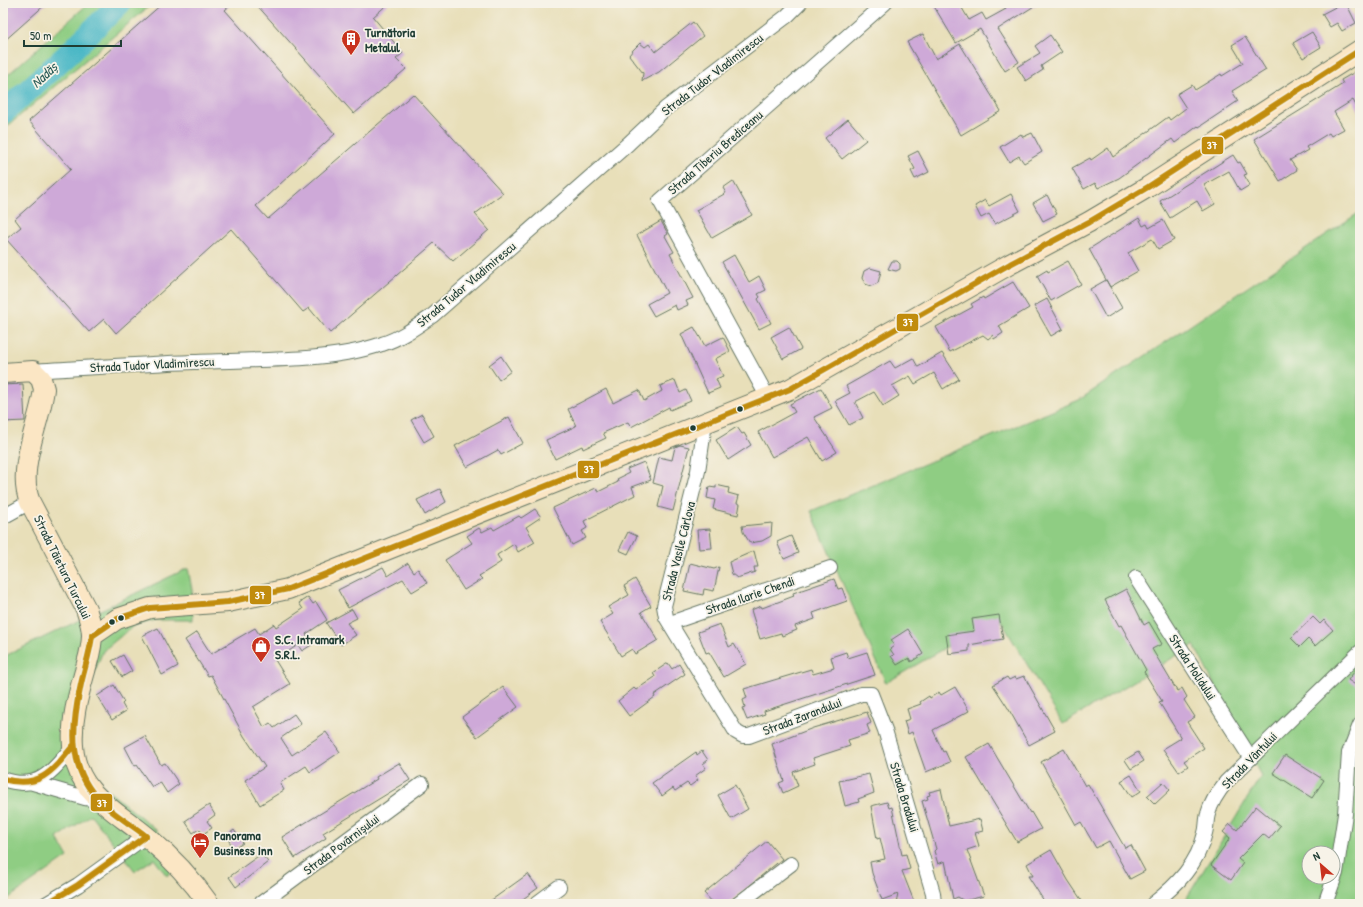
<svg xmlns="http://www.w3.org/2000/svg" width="1363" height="907" font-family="'Patrick Hand',sans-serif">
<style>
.green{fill:#8fcd83;stroke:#57855c;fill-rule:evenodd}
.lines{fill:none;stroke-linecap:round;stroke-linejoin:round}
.river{stroke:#4bb8c6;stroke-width:23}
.building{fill:#cea9d8}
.street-casing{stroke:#657663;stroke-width:16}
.secondary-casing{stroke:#657663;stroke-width:22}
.street{stroke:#fff;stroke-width:14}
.secondary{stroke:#fbe6c4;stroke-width:20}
.bus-1-casing{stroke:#f7f3e8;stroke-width:9}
.bus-1{stroke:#c18c0d;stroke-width:6}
.bus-dot{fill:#1f3d34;stroke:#f7f3e8;stroke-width:1.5}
.labels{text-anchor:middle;stroke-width:3.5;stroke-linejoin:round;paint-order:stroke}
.poi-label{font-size:13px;font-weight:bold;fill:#1f3d34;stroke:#f7f3e8;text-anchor:start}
.street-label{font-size:13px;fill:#1f3d34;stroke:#f7f3e8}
.water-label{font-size:14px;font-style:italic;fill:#2a5c58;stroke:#f7f3e8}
.line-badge{stroke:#f7f3e8;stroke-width:1.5}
.badge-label{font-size:11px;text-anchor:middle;font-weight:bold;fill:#fff}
</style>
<rect width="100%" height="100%" fill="#f7f3e8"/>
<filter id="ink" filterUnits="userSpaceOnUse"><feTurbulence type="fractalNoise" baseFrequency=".025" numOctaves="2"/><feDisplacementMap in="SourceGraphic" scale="8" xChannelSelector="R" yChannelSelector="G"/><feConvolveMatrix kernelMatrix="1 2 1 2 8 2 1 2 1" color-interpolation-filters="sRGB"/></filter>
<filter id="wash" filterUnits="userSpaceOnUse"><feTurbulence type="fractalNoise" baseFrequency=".012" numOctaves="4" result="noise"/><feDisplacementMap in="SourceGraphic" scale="16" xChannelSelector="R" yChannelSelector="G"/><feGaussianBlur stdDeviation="0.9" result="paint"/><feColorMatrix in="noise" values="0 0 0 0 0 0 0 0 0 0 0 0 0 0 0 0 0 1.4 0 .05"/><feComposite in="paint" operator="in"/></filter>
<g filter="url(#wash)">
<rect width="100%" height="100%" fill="#e8dfb9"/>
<path class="green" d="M89,3H153L3,130V79Z
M1360,212V904H1183L1261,776L1194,645L1063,724L998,616L886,683L811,511L1079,400ZM1309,853H1333V877H1309Z
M188,568L192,590L193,620H156L133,626L103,651L80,706V762L90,776L154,828L184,859L167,876L154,859L135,871L91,815L57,838L68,857L3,902V657Z"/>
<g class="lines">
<path class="river" d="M3,113L69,53L120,3"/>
</g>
<g id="blocks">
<path class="building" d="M3,3H47L3,42Z
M163,3H233L225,10L335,134L256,206L268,219L413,94L503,193L475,214L489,230L453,261L434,243L330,333L309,308L303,312L231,229L116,333L104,319L89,332L6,239L21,227L15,219L71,169L29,121Z
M255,3H389L373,17L403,53L396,59L406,69L354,114Z
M932,3H959L969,20L982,13L986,20L1006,9L1002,3H1039L998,29L1019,62L1005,71L980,29L956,43Z
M1343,3H1346L1356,23L1342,31L1337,23L1330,27L1322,14Z
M693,22L703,36L659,72L642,81L643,73L629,55L633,50L640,43L645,47L649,44L655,52Z
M1312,32L1321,47L1303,58L1293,43Z
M923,34L936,59L960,44L1001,111L961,135L907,42Z
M1050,35L1062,52L1041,66L1043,70L1026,81L1017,67L1040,53L1035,46Z
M1245,37L1266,70L1232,91L1238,101L1199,127L1198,126L1175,143L1172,139L1119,178L1098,188L1095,183L1084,189L1072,168L1090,158L1091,160L1108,148L1113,157L1168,117L1170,120L1186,108L1177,94L1192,85L1195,90L1221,74L1222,76L1243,63L1232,45Z
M1360,69V113L1353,100L1334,112L1344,129L1331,136L1329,133L1306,147L1308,150L1290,160L1297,170L1280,181L1254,139L1343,84L1341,80Z
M848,119L866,140L842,159L825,138Z
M1032,133L1042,152L1024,163L1019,156L1009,162L1000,147L1021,134L1023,137Z
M918,151L929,172L915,179L911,171L915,169L908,156Z
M1233,155L1238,163L1240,162L1247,174L1244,175L1250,185L1240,191L1229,171L1204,185L1215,204L1203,211L1197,201L1170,218L1160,201Z
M733,181L752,215L712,238L696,210L726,193L723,188Z
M1011,194L1020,211L995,224L989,214L981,218L975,206L985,200L989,206Z
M1047,195L1057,214L1043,221L1033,203Z
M1139,218L1143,226L1147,224L1149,228L1163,220L1174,240L1158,249L1152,239L1128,253L1138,271L1110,287L1089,249Z
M661,221L668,234L665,236L674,252L670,254L693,298L686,301L688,305L677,310L675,305L654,316L647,304L667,293L637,235Z
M734,255L749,282L759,276L766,290L758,294L760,297L758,299L771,323L759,329L722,262Z
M892,261H897L900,264V269L896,271L888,269Z
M1068,261L1081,284L1051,301L1037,276L1047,270L1048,272Z
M870,268L881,271L878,283L871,286L865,284L862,278L864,271Z
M1106,280L1122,308L1106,318L1090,289Z
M1013,282L1029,308L999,326L1003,333L994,339L993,335L988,339L983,335L950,352L936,327L973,307L971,304L983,297L984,299Z
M1047,299L1063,329L1051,336L1034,306Z
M694,327L705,346L723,337L730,351L715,359L723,376L716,379L720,388L708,393L681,334Z
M789,327L801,349L783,359L771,337Z
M942,353L959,379L943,389L934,373L915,384L910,376L892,386L899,396L883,406L874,392L855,402L863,418L849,425L835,401L850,393L846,386L890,361L895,368L913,358L918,367Z
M501,356L511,371L499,380L489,365Z
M675,380L680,393L686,390L691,401L670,410L669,407L631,427L628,422L603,433L606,438L583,449L582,446L555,459L546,440L576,426L568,409L606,389L613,403L639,390L644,401L662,391L660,386Z
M23,384L25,421L3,422V385Z
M821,388L832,408L814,417L837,452L822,461L808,437L772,457L758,432L795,412L790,404Z
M422,414L434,436L424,442L411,420Z
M509,417L523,443L501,455L498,450L467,467L455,446Z
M737,427L742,434L744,433L751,445L728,460L716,440Z
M680,445L689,447L673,511L658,507L663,486L653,483L659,457L672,460L675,447Z
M644,462L651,480L632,487L635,495L584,521L587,528L582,531L586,538L572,545L553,508L596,488L598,492L618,482L617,479L629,473L627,469Z
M716,485L729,488L728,493L739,496L737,503L740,504L738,515L713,509L715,500L707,498L709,487L716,488Z
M440,489L446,502L425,515L417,500Z
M535,509L541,517L526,527L535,542L518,552L514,544L497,555L501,562L479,576L482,579L464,590L445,560L472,543L467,536L479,528L482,532L492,527L494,530L519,516L521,518Z
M772,523L771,536L762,541L750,543L743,532L742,526Z
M710,529L712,548L699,549L697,530Z
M628,532L637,536L628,554L619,550Z
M791,536L798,553L784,559L777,542Z
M754,551L758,567H754L755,572L737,578L732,574L729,562Z
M408,563L414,572L418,569L427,583L412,592L403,579L348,608L338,590L383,567L388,576Z
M690,563L714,569L719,567L714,591L704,589L703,595L684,591Z
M635,579L651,606L641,612L658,640L635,654L632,649L621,656L600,622L613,614L608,607L629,595L624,586Z
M834,579L838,589L842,588L847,601L813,613L815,619L795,626L797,630L782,636L781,633L760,639L751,610L761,606L762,608L794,596L793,593Z
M1126,589L1144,625L1149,622L1162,644L1152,649L1177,691L1182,688L1187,697L1184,700L1195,717L1187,722L1204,748L1184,761L1188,766L1179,772L1163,749L1181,738L1159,702L1162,701L1144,672L1146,670L1121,625L1119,626L1105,600Z
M308,597L313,604L316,602L327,620L306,634L313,644L302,651L298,645L275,660L290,684L253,707L264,727L270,723L274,728L294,714L301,724L281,738L292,755L326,732L340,752L310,772L306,766L280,783L284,790L260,805L245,780L265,767L244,736L211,675L208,676L185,640L197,632L211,654L255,628L259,634L274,624L276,627L303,609L299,603Z
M352,609L357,618L347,623L356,635L341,645L326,623Z
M999,615L1003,639L969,645V651L949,654L946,635L974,631L972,619Z
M1313,617L1320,624L1324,620L1333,630L1315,646L1308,639L1300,647L1291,638Z
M720,624L729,647L734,644L746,664L724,677L709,652L706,653L698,632Z
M158,628L178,666L162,675L142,636Z
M908,629L923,654L911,662L909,658L897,665L891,656L894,655L890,649L894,646L891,640Z
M846,652L848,658L867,652L875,675L764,711L765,714L747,720L742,708L745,707L743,700L747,698L744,689L811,669L813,674L834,668L831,657Z
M123,655L132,671L122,677L112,661Z
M668,663L672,669L679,664L685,674L654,695L655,697L629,716L618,701L634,688L636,690L655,677L653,673Z
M1360,664V688L1348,680Z
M1024,676L1055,731L1029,745L1008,708L993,685L1007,677L1009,680L1015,677L1016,679Z
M114,685L124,702L122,704L126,711L112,720L97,696Z
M503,687L518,707L477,737L462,717Z
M955,687L969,711L933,730L943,752L945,751L950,762L926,772L912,732L908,734L904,721L910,719L907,709L921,704L920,702L929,696L930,698L939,692L941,695Z
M867,712L871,723L867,725L870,733L848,740L850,746L813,758L815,764L793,772L798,786L783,793L779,783L784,781L772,744L813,728Z
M145,736L161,765L165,763L179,784L167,793L160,782L152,787L137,765L135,766L125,747Z
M989,744L1030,813L1031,812L1041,829L1017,842L966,757Z
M1064,749L1085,786L1088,784L1125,848L1131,845L1145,871L1130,879L1109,841L1096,848L1081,822L1076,825L1041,762Z
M702,751L708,760L703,764L706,768L695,776L698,780L690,786L687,783L675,791L673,788L662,796L652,783L696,752L697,755Z
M1138,752L1144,761L1131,769L1125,760Z
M1285,755L1324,780L1312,798L1273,773Z
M399,763L410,780L323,833L326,838L295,858L282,837L377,779L376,777Z
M869,774L874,793L858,799L859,802L845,806L839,781Z
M1131,775L1141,791L1132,797L1121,781Z
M1163,782L1170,790L1155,804L1147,796Z
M735,785L748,809L731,819L718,795Z
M941,789L949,826L980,819L983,831L975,833L979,846L967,850L984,896L964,901L958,897L953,899L945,861L938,864L934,851L936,849L922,801L928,799L927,796L930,795L929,792Z
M887,802L889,808L892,807L902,855L906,854L910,869L902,871L915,904H896L898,894L882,900L872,873L870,862L885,859L880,838L877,839L871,806Z
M209,805L215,815L207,821L212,828L203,834L199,829L193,833L185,821Z
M1256,806L1280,826L1269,839L1263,834L1238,859L1243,863L1231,880L1211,865L1230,838L1223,832L1230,824L1237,830Z
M234,830L243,843L234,849L226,836Z
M767,841L782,859L727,904H714L704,893Z
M1051,850L1068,880L1084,904H1046L1028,876H1033L1027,864Z
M261,854L268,862L236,887L229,877Z
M528,874L538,888L516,904H486Z"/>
</g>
</g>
<g filter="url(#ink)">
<use href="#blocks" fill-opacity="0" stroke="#657663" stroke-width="1"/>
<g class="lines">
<defs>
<path id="street" d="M33,371C86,368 140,364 193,362C253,359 327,363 382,344C401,338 416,327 432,316L628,144L666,108L787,16L800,3
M768,398L660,201L885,3
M705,423L698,471L664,606L666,617L736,732L743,736H749L861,694H871L885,730L933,893L934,904
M3,517L30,502
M1136,578L1250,757
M670,623L830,568
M3,779C38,792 53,771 73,746
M33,783L85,798L99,800
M46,904L78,885L146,836
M260,904L422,784
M536,904L559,887
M738,904L791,864
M1153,904C1177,885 1198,864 1205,833C1207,827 1206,820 1208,814C1211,802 1218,792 1226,782L1360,652
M1325,904L1336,873L1345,814L1349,753L1360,725"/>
<path id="secondary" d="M3,373L33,371L41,379L44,389C40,423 16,469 30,502L86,609C89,618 92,626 92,635C92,648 88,659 85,671C78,696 71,720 73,746C76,793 115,810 147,837C171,857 191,878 209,904
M92,636L117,619L150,608L228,602L288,589L790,389L1010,264L1089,222L1148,187L1360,50"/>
</defs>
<use href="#street" class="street-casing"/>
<use href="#secondary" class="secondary-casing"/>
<use href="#street" class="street"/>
<use href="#secondary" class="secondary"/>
<defs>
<path id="bus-1" d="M92,636L117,619L150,608L228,602L288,589L790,389L1010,264L1089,222L1148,187L1360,50
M3,779C39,789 52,772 73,746
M46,904L78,885L146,836C131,824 113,814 100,801C69,770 71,730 80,689C83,672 90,654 92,636"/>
</defs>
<use href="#bus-1" class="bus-1-casing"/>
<use href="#bus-1" class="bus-1"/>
</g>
</g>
<defs>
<symbol id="building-pin" viewBox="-11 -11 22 30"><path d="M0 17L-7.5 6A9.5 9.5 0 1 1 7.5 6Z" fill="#c8321e" stroke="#f7f3e8"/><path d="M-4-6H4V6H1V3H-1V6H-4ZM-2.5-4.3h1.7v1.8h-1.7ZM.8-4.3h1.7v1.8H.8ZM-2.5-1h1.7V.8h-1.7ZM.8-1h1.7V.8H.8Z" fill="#fff"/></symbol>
<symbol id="shop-pin" viewBox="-11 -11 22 30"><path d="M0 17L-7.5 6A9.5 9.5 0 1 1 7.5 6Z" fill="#c8321e" stroke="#f7f3e8"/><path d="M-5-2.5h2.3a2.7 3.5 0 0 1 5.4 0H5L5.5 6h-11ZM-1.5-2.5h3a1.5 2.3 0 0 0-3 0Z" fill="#fff"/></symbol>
<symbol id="hotel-pin" viewBox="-11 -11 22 30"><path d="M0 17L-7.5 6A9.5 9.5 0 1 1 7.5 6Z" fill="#c8321e" stroke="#f7f3e8"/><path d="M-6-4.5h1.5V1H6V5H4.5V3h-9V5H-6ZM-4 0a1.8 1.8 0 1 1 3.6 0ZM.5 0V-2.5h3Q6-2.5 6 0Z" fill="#fff"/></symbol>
</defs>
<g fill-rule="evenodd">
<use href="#building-pin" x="340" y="28" width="22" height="30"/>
<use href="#shop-pin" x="250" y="635" width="22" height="30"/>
<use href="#hotel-pin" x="189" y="831" width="22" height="30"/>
</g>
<g class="bus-dot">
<circle cx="740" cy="409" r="3.5"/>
<circle cx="693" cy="428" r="3.5"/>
<circle cx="121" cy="618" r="3.5"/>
<circle cx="112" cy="622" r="3.5"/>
</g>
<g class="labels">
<g class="poi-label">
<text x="365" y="37">Turnătoria<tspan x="365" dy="15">Metalul</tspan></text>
<text x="275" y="644">S.C. Intramark<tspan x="275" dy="15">S.R.L.</tspan></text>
<text x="214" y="840">Panorama<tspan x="214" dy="15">Business Inn</tspan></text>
</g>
<g class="street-label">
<text transform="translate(712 74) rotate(-38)" y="5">Strada Tudor Vladimirescu</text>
<text transform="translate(715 152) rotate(-41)" y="5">Strada Tiberiu Brediceanu</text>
<text transform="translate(466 284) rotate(-40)" y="5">Strada Tudor Vladimirescu</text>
<text transform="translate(152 364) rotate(-3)" y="5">Strada Tudor Vladimirescu</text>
<text transform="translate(678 551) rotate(-76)" y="5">Strada Vasile Cârlova</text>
<text transform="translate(63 567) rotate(64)" y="5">Strada Tăietura Turcului</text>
<text transform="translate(750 595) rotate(-19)" y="5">Strada Ilarie Chendi</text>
<text transform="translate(1193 667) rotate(57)" y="5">Strada Molidului</text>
<text transform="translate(802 716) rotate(-21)" y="5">Strada Zarandului</text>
<text transform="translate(1249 760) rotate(-46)" y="5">Strada Vântului</text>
<text transform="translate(905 797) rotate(73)" y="5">Strada Bradului</text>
<text transform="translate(341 844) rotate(-37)" y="5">Strada Povârnișului</text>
</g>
<g class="water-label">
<text transform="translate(44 75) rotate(-43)" y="5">Nadăș</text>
</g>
</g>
<g class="line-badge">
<rect x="1201" y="136" width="23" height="19" rx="4" fill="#c18c0d"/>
<rect x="896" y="313" width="23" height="19" rx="4" fill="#c18c0d"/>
<rect x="577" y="460" width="23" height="19" rx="4" fill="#c18c0d"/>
<rect x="249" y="585" width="23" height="20" rx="4" fill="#c18c0d"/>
<rect x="90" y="793" width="23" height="19" rx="4" fill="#c18c0d"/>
</g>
<g class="badge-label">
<text x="1212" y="149">37</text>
<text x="908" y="326">37</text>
<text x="589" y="473">37</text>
<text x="260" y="599">37</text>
<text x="102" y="807">37</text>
</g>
<rect width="1363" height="907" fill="none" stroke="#f7f3e8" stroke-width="16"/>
<g transform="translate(1321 865) rotate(332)"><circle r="19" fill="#f7f3e8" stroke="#a1aaa0"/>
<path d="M0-3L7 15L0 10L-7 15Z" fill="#c8321e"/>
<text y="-6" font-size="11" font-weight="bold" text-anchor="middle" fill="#1f3d34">N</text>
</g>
<path d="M24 40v6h97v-6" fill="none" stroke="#1f3d34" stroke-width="2"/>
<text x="30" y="40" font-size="12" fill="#1f3d34" stroke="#f7f3e8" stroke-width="3" paint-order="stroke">50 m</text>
</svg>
